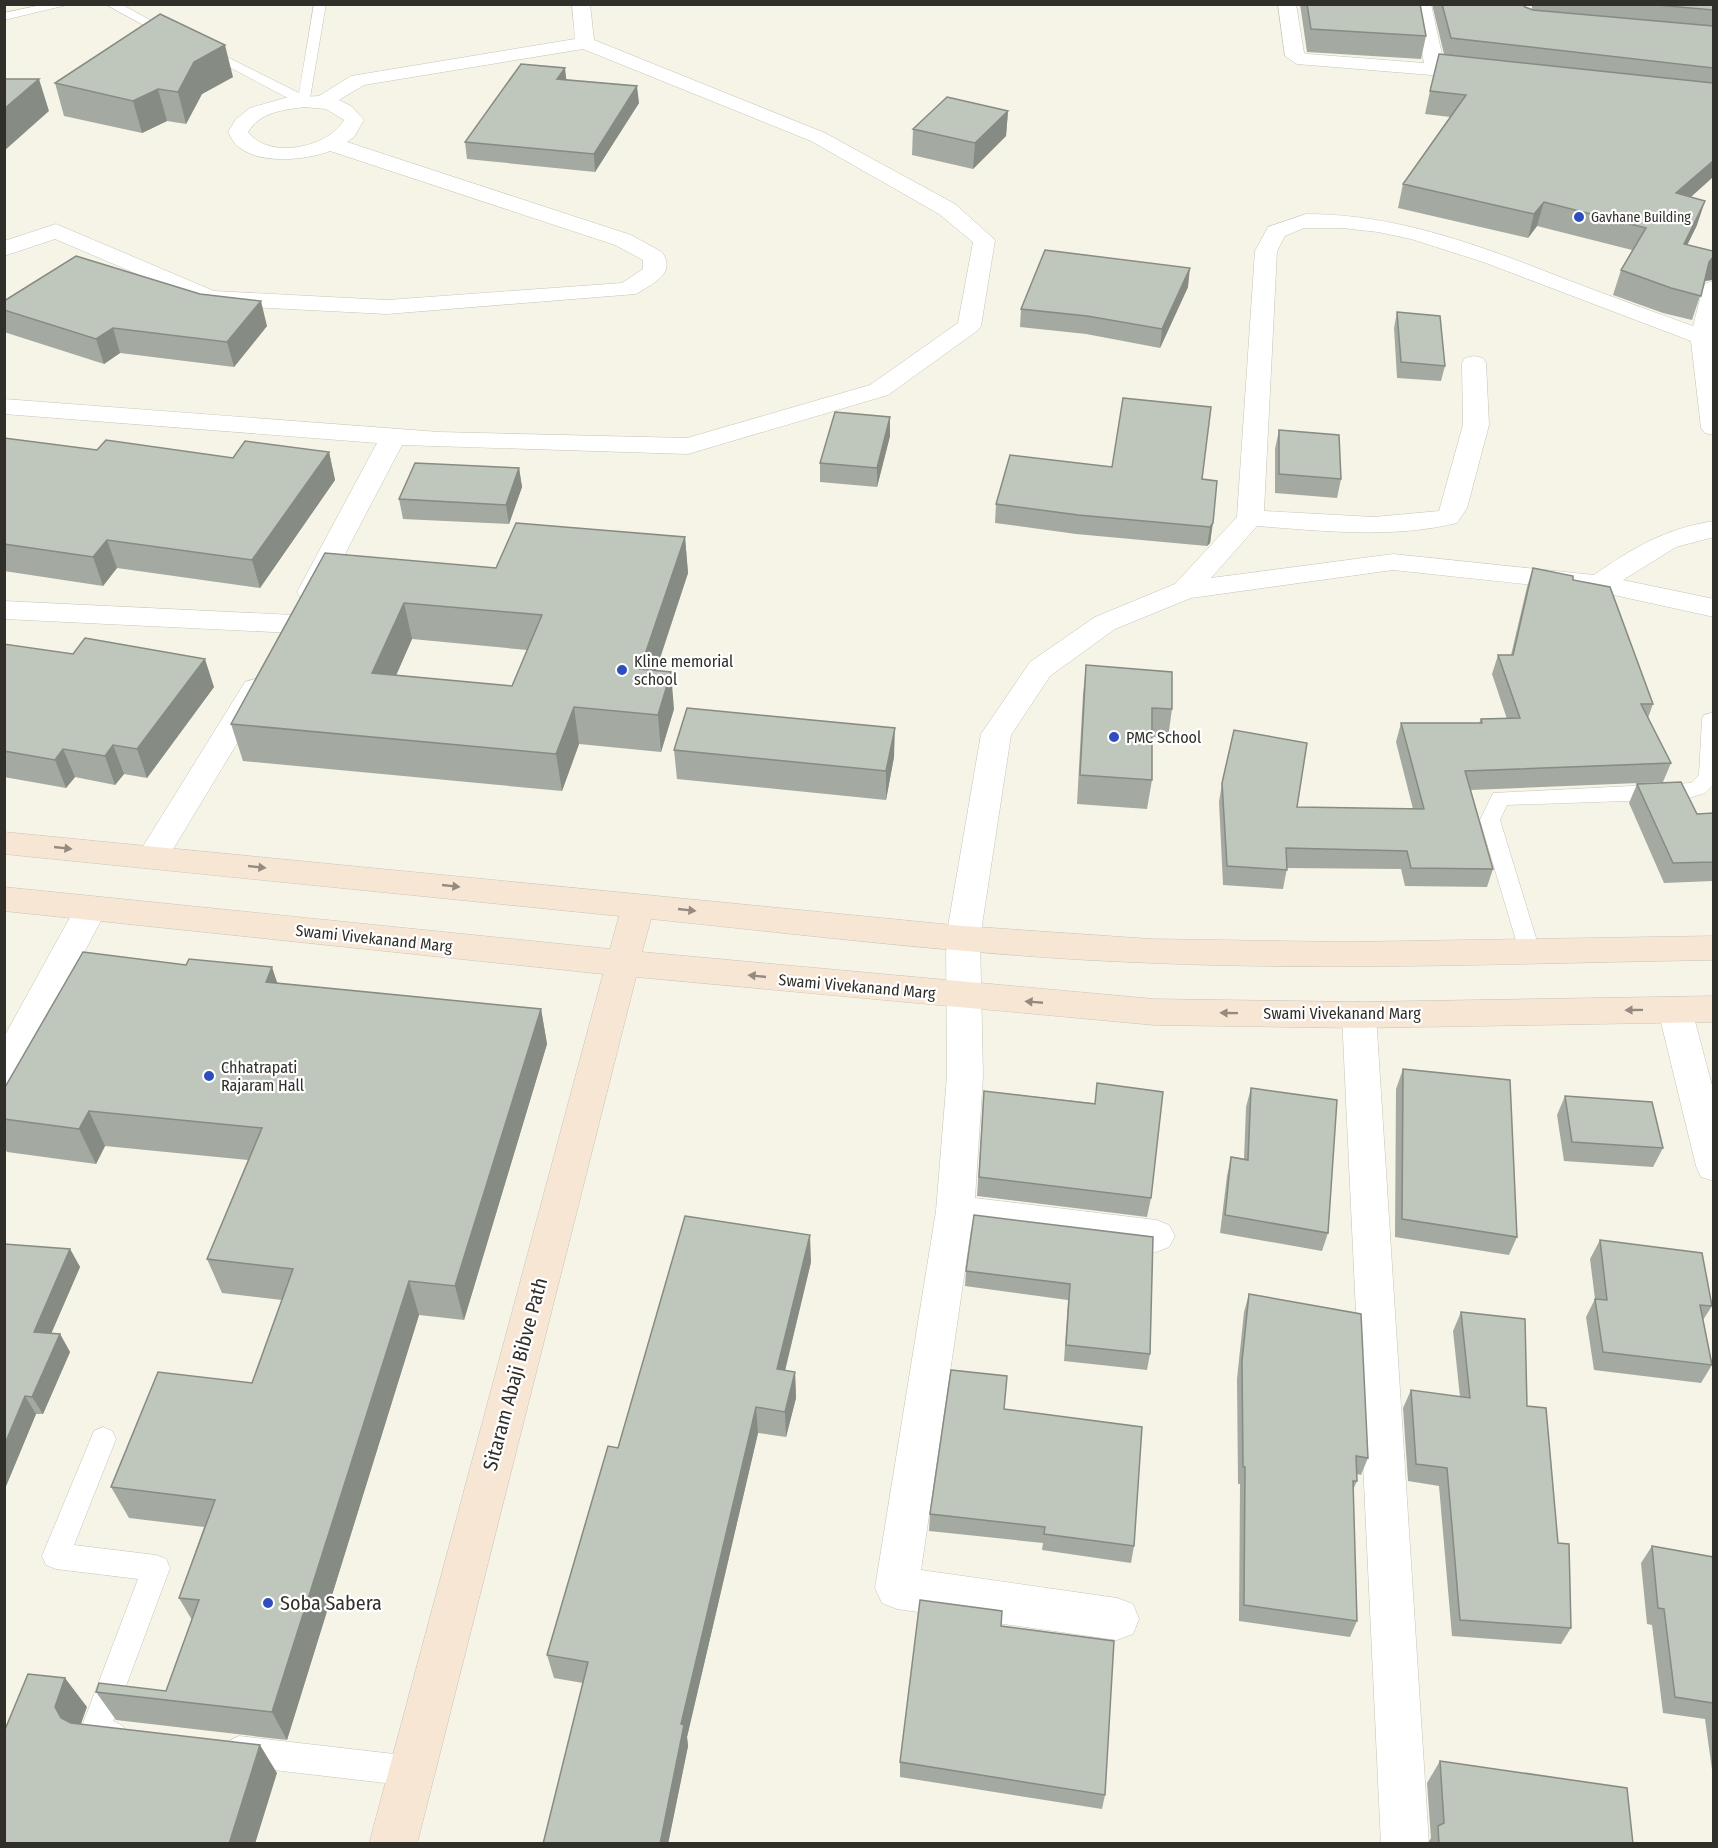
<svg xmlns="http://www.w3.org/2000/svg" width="1718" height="1848" font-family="'Fira Sans Condensed',sans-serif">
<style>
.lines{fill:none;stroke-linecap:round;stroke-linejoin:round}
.lane-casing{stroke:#c6c4b7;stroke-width:1}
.street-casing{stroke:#c6c4b7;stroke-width:1}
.secondary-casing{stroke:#c6c4b7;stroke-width:1}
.lane{fill:#fff;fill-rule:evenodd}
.street{fill:#fff;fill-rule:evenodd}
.secondary{fill:#f8e6d5;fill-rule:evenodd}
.wall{fill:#a4aaa1;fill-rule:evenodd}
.shaded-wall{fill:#868b83}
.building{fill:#bfc6bb;stroke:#868b83;stroke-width:1.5;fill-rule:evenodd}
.oneway{fill:#948a80}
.poi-dot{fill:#2e4ebe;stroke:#fff;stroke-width:2}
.labels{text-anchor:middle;stroke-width:4.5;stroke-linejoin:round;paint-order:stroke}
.far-poi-label{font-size:14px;fill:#302f2a;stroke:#fff;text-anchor:start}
.poi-label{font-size:16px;fill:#302f2a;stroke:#fff;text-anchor:start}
.street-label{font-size:16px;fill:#302f2a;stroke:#fff}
.near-street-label{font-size:20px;fill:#302f2a;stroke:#fff}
.near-poi-label{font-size:20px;fill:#302f2a;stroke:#fff;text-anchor:start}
</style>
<rect width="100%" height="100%" fill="#f6f4e7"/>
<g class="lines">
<defs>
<path id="lane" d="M46,4H71L4,20V13Z
M105,4H121L177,35L175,38H167Z
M314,4H326L309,104H299L199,51L205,47L209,48L299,93Z
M1711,713H1714V784L1705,793L1686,799L1507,805L1500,820L1540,951L1537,957L1529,959L1521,957L1480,820L1493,793L1691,783L1699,775L1702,719L1704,715Z
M103,1427L112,1431L116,1439L74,1545L156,1555L166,1559L170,1568L113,1721L123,1726L128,1736L123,1746C109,1752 97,1750 84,1744L79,1734L138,1579L56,1569L46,1565L42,1556L94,1431Z
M239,1736L411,1756L421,1761L426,1771L421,1781L411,1786L239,1766L229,1761L224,1751L229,1741Z"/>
<path id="street" d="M572,4H590L594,40L825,133L955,204L995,240L981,326L977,331L888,395L688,454L402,445L325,592L321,598L311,601L301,598L297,592L377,443L4,414V399L439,432L687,438L870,385L958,323L973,242L939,214L811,141L583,49L364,85L339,100L351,106L364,120L354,137L347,142L631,235L662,252C677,274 652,284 636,294L387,314L210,305L55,239L4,256V241L56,224L214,291L387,300L622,283L643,269V260L615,245L330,151C307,160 260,165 239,147C234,144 231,137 228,132L236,119L250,108L285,98L319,96L351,76L575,39ZM304,107L326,109L344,120C328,148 269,160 248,132C260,112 283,110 304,107Z
M1278,4H1296L1304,53L1308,54L1424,63L1413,4H1431L1444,64L1487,69L1490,73L1487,77L1480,79L1297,64L1285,56Z
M1306,214C1401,214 1486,248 1573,282C1613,297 1653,312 1693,326L1703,288L1706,283L1714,281V435L1705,433L1701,428L1691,341L1483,262L1411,239L1378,232L1342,228H1304L1285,236L1277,251L1264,511L1374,517L1439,511L1463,425L1462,363L1465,358L1474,356L1483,358L1486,363L1489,425L1467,508L1457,523C1391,539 1324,531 1257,526L1211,578L1393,554L1594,575C1632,548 1667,528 1714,521V537L1676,547L1623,580L1714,599V617L1600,592L1393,570L1191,598L1115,629L1050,676L1011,735L980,938L983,1076L975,1198L1156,1220L1169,1225L1175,1236L1169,1247L1156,1252L971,1229L921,1570L1117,1598L1133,1604L1139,1619L1133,1634L1117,1640L897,1609L882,1603L875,1588L936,1211L947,1076L946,938L981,734L1030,662L1095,617L1175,584L1237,517L1255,251L1268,227Z
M4,601L293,615L303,618L307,624L303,630L293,633L4,619Z
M255,679L265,682L270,689L164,864L153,867L142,864L137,856L142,848L245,682Z
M91,897L103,901L107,909L16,1081L4,1085V1037L79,901Z
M1675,997L1687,1001L1692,1010L1714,1093V1181L1701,1177L1696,1166L1658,1010L1663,1001Z
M1359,1002L1371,1006L1376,1015L1429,1844H1381L1342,1015L1347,1006Z"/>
<path id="secondary" d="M4,832L963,926L1151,939L1345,942L1714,936V960C1526,963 1339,971 1152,963C984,957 817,936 651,919L642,952L1154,999L1359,1002L1714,996V1022L1359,1028L1154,1025L636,977L417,1844H369L603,974L4,911V887L610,949L619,916L4,854Z"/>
</defs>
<use href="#lane" class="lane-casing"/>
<use href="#street" class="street-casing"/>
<use href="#secondary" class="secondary-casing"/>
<use href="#lane" class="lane"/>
<use href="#street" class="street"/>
<use href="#secondary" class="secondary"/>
</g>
<path class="wall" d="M1300,4H1420L1426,36L1421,59L1307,52Z
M1432,4H1522L1525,7L1532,10V4H1713V177L1691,197L1697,225L1687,245L1705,281L1692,320L1663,313L1613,295L1621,270L1632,250L1537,226L1528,238L1398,208L1403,184L1450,117L1425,114L1430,91L1444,54Z
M233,77L202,94L186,124L167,121L142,133L64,116L55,83Z
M566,79L639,103L595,172L467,159L465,142Z
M1008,111L1006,136L973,169L912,155L913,129Z
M1188,287L1160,348L1086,334L1020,327L1021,309Z
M4,301L267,326L234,367L120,353L104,364L4,332Z
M1397,312L1445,366L1441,381L1397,378L1394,328Z
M890,417V436L877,487L820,482V463Z
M1279,430L1341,479L1337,498L1275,493V449Z
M4,438L97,450L233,458L329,452L335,480L260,588L117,568L103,586L4,571Z
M519,468L522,487L509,524L403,519L399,499Z
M1217,481L1210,543L1207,546L1076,534L995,523L996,504Z
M685,537L688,573L656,671L674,709L661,752L579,744L562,791L243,761L231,724L325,553L496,568ZM412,639L527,650L512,686L396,675Z
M1533,568L1573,580L1653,704L1648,718L1671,763L1663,782L1471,790L1493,869L1487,887L1405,886L1401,869L1287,868L1283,889L1223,885L1219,802L1222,783L1297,807L1413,809L1396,742L1401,723H1479L1481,719H1507L1492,674L1498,655H1511L1527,587Z
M4,644L214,687L147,778L124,774L115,785L75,777L66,788L4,777Z
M1086,665L1172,709L1168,738L1152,737V780L1147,809L1077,804L1083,694Z
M674,750L894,757L886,800L677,779Z
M1637,784L1697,814L1713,813V881L1664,883L1629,803Z
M277,983L541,1009L547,1044L464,1320L419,1315L287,1740L116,1720L96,1692L166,1691L192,1620L179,1598L204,1527L129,1518L111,1487L252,1383L282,1300L222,1293L207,1259L248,1160L105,1146L96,1164L7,1152L4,1146V1089Z
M1403,1069L1517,1237L1509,1255L1395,1237L1396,1089Z
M1251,1088L1328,1233L1322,1251L1220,1233L1227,1176L1231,1157L1244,1159L1246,1107Z
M984,1091L1094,1103L1151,1198L1147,1217L977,1196Z
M1565,1096L1663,1148L1653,1167L1564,1161L1557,1115Z
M1153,1237L1150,1354L1147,1370L1064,1361L1068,1300L965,1286L966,1271Z
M1600,1240L1712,1306L1703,1320L1712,1365L1701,1383L1594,1370L1586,1317L1595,1299L1590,1259Z
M4,1244L70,1249L80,1267L51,1334H60L70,1352L43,1414H36L4,1491Z
M811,1262L785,1371L795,1372L796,1398L786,1437L758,1433L687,1737L688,1746L668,1844H543L583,1683L554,1678L547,1655L618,1448Z
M1249,1294L1368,1458L1361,1475L1357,1474V1481L1353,1490L1357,1621L1350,1637L1239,1621L1240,1484H1238L1237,1379L1244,1312Z
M1461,1312L1527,1406L1558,1543L1571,1628L1561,1644L1452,1636L1439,1486L1408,1481L1403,1408L1411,1390L1460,1397L1453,1331Z
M1004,1409L1134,1546L1131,1563L1042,1550L1043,1543L929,1531L930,1514Z
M1652,1546L1713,1557V1777L1705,1719L1663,1713L1652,1625L1647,1624L1641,1563Z
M1001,1626L1105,1795L1102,1809L900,1777V1762Z
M1440,1761L1633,1844H1427L1431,1838L1427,1783Z"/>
<path class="shaded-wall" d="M225,45L233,77L202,94L186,124L178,92L194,62Z
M565,68L567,85L557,79Z
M39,79L49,111L4,151V109Z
M637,86L639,103L595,172L594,154Z
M158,89L167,121L142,133L133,101Z
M1008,111L1006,136L973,169L975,143Z
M1713,161V177L1668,217L1676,193Z
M1705,201L1697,225L1676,268L1684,244Z
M1544,202L1537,226L1528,238L1534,214Z
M1713,257V280L1705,281L1701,287L1709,262Z
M1190,268L1188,287L1160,348L1162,329Z
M261,301L267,326L234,367L227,342Z
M113,328L120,353L104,364L96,339Z
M890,417V436L877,487V468Z
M329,452L335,480L260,588L252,560Z
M519,468L522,487L509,524L506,505Z
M1213,523L1210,543L1207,546L1210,527Z
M685,537L688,573L644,706L640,669Z
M107,540L117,568L103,586L93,557Z
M404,603L412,639L381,710L372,673Z
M205,659L214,687L147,778L137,749Z
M671,672L674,709L661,752L658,715Z
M574,707L579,744L562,791L556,754Z
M895,728L894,757L886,800V771Z
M113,745L124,774L115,785L105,756Z
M63,749L75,777L66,788L55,760Z
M272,967L284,1003L266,982Z
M541,1009L547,1044L464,1320L455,1286Z
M89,1111L105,1146L96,1164L79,1129Z
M810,1235L811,1262L779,1395L777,1369Z
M70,1249L80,1267L44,1350L34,1332Z
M409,1281L419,1315L287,1740L272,1712Z
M60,1334L70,1352L43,1414L32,1397Z
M795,1372L796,1398L786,1437L785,1412Z
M25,1396L36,1414L4,1491V1446Z
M756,1407L758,1433L687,1737L688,1746L668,1844H660L681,1724Z
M65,1678L87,1707L77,1735L61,1718L55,1707Z
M260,1745L277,1773L255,1844H229Z"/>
<path class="building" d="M1307,4H1420L1426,36L1311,29Z
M1442,4H1522L1525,7L1533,10L1713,26V68L1451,38Z
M1646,4H1713V10Z
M160,14L225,45L194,62L178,92L158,89L133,101L55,83Z
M1439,54L1713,83V161L1676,193L1705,201L1684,244L1713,251V257L1709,262L1701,296L1671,288L1621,270L1646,228L1544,202L1534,214L1403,184L1466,95L1430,91Z
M521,64L565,68L557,79L637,86L594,154L465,142Z
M4,79H39L4,109Z
M947,97L1008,111L975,143L913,129Z
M1045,250L1190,268L1162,329L1087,316L1021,309Z
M76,256L200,294L261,301L227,342L113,328L96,339L4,310V301Z
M1397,312L1440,316L1445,366L1401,362Z
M1123,398L1211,407L1202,479L1217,481L1213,523L1210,527L1078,515L996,504L1010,455L1112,467Z
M835,412L890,417L877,468L820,463Z
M1279,430L1339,435L1341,479L1279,474Z
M4,438L97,450L106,440L233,458L245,441L329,452L252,560L107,540L93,557L4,544Z
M415,463L519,468L506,505L399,499Z
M516,523L685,537L640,669L671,672L658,715L574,707L556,754L231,724L325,553L496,568ZM404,603L542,615L512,686L372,673Z
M1533,568L1573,576V580L1610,587L1653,704H1641L1671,763L1465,771L1493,869L1411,868L1407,851L1286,848L1287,870L1227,866L1222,783L1234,730L1307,743L1297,807L1424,809L1401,723H1482L1481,719L1520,718L1498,655H1513Z
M85,638L205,659L137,749L113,745L105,756L63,749L55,760L4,751V644L73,654Z
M1086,665L1172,672V709L1152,708V780L1080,775Z
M687,708L895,728L886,771L674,750Z
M1681,782L1697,814L1713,813V862L1673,863L1637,784Z
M83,952L186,965L189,959L272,967L266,982L541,1009L455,1286L409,1281L272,1712L96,1692L99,1683L166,1691L199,1600L179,1598L215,1500L111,1487L158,1372L252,1383L293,1269L207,1259L262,1128L89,1111L79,1129L4,1119V1089Z
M1403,1069L1510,1080L1517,1237L1402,1219Z
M1097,1083L1163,1092L1151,1198L979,1177L984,1091L1095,1104Z
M1251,1088L1337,1100L1328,1233L1225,1215L1231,1157L1248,1160Z
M1565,1096L1652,1102L1663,1148L1572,1142Z
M974,1215L1153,1237L1150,1354L1066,1345L1070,1284L966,1271Z
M685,1216L810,1235L777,1369L795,1372L785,1412L756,1407L681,1724L684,1725L660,1844H543L588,1662L547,1655L608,1446L618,1448Z
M1600,1240L1702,1253L1712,1306L1700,1305L1712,1365L1603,1352L1595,1299L1607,1300Z
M4,1244L70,1249L34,1332L60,1334L32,1397L25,1396L4,1446Z
M1249,1294L1361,1314L1368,1458L1356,1456L1357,1481H1353L1357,1621L1244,1605L1245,1467H1243L1242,1361Z
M1461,1312L1525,1319L1527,1406L1546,1408L1558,1543L1569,1544L1571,1628L1460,1620L1447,1468L1416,1464L1411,1390L1470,1398Z
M951,1370L1007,1376L1004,1409L1142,1427L1134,1546L1044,1534L1045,1527L930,1514Z
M1652,1546L1713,1557V1703L1675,1697L1664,1609L1658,1608Z
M920,1600L1002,1611L1001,1626L1114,1641L1105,1795L900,1762Z
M28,1674L65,1678L55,1707L61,1718L71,1723L260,1745L229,1844H4V1732Z
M1440,1761L1627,1788L1633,1844H1439L1438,1826L1444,1823Z"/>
<defs><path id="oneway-solid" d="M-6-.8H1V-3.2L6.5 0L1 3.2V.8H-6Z" transform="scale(1.5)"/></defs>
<g class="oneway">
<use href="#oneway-solid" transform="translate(63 848) rotate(6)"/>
<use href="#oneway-solid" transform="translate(257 867) rotate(6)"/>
<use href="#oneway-solid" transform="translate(451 886) rotate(6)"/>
<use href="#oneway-solid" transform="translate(687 910) rotate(6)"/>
<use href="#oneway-solid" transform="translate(757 976) rotate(-174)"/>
<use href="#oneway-solid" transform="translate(1034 1002) rotate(-175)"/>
<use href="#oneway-solid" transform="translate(1634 1010) rotate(179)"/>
<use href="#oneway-solid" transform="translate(1229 1013) rotate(-179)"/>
</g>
<g class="poi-dot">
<circle cx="1579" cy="217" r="6"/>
<circle cx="622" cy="670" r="6"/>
<circle cx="1114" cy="737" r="6"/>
<circle cx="209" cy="1076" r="6"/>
<circle cx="268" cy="1603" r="6"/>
</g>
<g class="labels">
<g class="far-poi-label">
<text x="1591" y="222">Gavhane Building</text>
</g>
<g class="poi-label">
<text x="634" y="667">Kline memorial<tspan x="634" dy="18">school</tspan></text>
<text x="1126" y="743">PMC School</text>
<text x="221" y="1073">Chhatrapati<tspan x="221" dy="18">Rajaram Hall</tspan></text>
</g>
<g class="street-label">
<text transform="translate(374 938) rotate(6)" y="6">Swami Vivekanand Marg</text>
<text transform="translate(857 986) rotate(5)" y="6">Swami Vivekanand Marg</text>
<text x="1342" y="1019">Swami Vivekanand Marg</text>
</g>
<g class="near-street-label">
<text transform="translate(515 1374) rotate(-75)" y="7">Sitaram Abaji Bibve Path</text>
</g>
<g class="near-poi-label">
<text x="280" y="1610">Soba Sabera</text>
</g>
</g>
<rect width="1718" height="1848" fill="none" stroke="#302f2a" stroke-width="12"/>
</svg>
